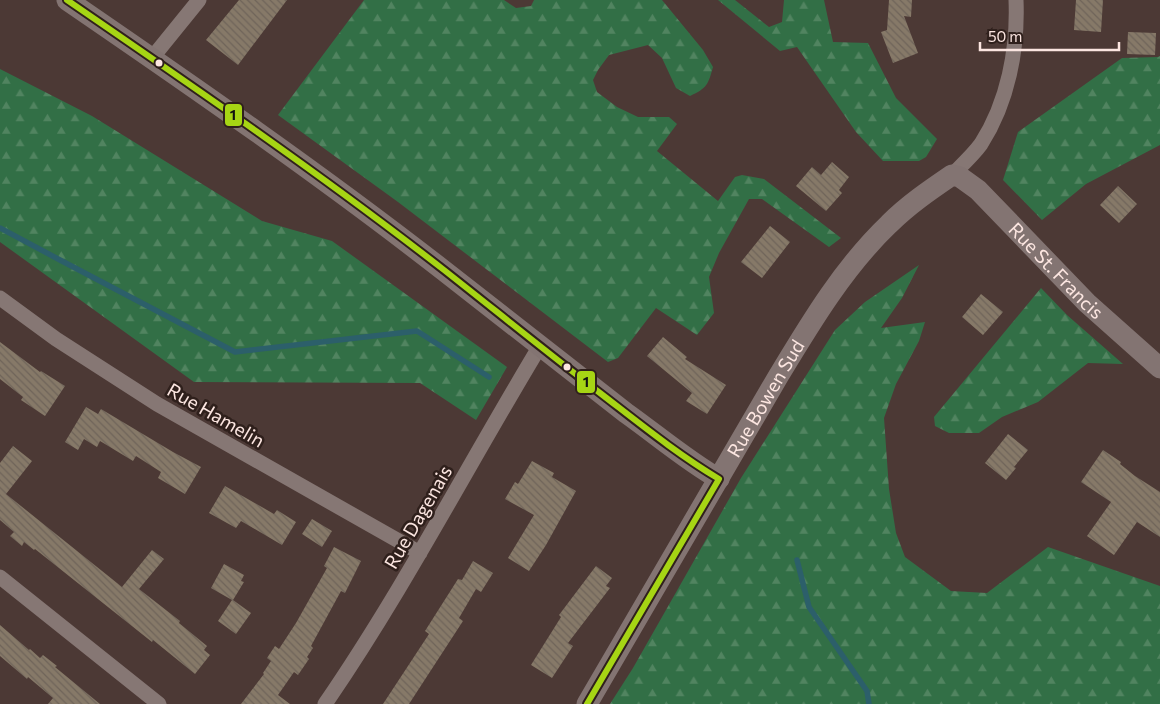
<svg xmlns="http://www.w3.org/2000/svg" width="1160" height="704" font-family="Commissioner,sans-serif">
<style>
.forest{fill:url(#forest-firs)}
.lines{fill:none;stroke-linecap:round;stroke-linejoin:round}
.stream{stroke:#2c5f6a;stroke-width:5.5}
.building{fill:url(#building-back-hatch)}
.street{stroke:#867774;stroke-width:15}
.secondary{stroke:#837472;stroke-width:21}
.bus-1-casing{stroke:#2f201c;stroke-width:10}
.bus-1{stroke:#a6d514;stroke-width:6}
.bus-dot{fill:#fce6e1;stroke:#2f201c;stroke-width:2}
.labels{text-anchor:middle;stroke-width:5;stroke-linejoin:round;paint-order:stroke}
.street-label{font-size:19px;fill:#fce6e1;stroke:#2f201c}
.line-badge{stroke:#2f201c;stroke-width:2}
.pale-badge-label{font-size:14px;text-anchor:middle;font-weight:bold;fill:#111}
</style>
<defs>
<pattern id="forest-firs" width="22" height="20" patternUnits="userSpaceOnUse" patternTransform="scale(1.25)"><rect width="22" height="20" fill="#326f46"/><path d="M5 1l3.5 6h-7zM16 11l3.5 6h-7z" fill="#518460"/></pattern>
<pattern id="building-back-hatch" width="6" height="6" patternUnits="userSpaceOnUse" patternTransform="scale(1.25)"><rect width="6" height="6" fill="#867968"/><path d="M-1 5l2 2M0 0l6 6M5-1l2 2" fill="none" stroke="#6f645a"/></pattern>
</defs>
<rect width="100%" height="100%" fill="#4c3935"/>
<path class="forest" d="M364,0H504L516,8L531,6L534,0H662L703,50L713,67C708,85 707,88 690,96L676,88L662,58L648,45L609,55L598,70L593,80L597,92L617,107L638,117H669L677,124L657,151L718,201L735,177L742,175L764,179L841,238L829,247L762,199H749L719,253L709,277L714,313L697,335L656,308L618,358L608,362L398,202L278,115Z
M718,0H735L769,27L782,22L784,0H824L833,42L868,43L896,98L937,139L926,157L919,161H883L856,132L797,47L780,51Z
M1160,56V145L1086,184L1042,220L1003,180L1018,132L1122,58L1158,57Z
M0,69L92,116L262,221L332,241L507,367L476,420L420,383L194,382L0,242Z
M919,265L902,298L881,328L925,322L919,341L896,384L884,418L889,489L896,533L905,557L951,591L987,593L1048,547L1160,586V704H610L633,668L741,478L835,330L865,302Z
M1041,288L1067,315L1123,364L1088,363L1038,402L1002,417L979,433H949L935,426L934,417Z"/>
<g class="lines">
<path class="stream" d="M0,228L60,260L235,352L417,331L489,377
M797,560L809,607L867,691L869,704"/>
</g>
<path class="building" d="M239,0H287L238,65L206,40Z
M889,0H912L911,17L904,16L918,53L893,63L881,32L887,30Z
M1076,0H1103L1101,32L1074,30Z
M1128,32L1156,33L1155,55L1127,54Z
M832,162L849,177L839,190L842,193L826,211L796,186L812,167L821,175Z
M1118,186L1137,204L1119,223L1100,205Z
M770,226L790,242L762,278L741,262Z
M981,294L1003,312L983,335L962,317Z
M663,337L687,357L685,359L726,385L707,414L686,401L692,393L647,356Z
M0,342L40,372L41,371L65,386L45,416L21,400L23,397L0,379Z
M86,407L98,414L101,409L173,452L201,467L185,494L158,478L161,472L136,456L133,461L100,441L97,447L84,439L78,450L65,442Z
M1008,434L1028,450L1014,467L1016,468L1006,480L985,463Z
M13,446L32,461L6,494L122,587L152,550L164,559L139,589L180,621L179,623L207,646L204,650L210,655L195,674L153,640L152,642L35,549L34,550L24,542L22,546L10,536L14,532L0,520V463Z
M1103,450L1121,462L1120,464L1135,476L1160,492V537L1137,522L1114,555L1087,536L1111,502L1081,482Z
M532,461L554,473L552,477L576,491L546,545L529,571L508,558L534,515L505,499L515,482L518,484Z
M225,486L274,514L277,510L296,522L282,545L241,521L236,528L209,513Z
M312,519L332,531L322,547L302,534Z
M334,547L361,561L345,593L341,591L311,646L313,648L307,657L309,659L298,675L294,672L278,695L290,704H241L264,674L263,673L271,661L267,658L275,646L279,649L296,623L327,568L324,566Z
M473,561L493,573L481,592L476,589L459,618L463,621L409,704H383L429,634L425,631L458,579L462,580Z
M224,564L244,575L241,581L244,582L233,600L251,613L236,634L218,621L232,600L211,588Z
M596,566L612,578L606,586L610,588L568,643L573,646L552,678L531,665L561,617L559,615Z
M0,625L29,650L30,649L40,658L43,655L57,666L55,667L100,704H48L53,698L28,677L27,679L0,656Z"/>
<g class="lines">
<path class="street" d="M152,58L199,0
M952,175C962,165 973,155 981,144C1008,102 1018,49 1016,0
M0,298L56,339L157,404L420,553
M0,577L159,704
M325,704C404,589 468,465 540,346"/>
<g class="secondary">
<path d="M67,0C194,87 321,175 443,270C504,318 565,366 626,413C657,435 686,460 719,479"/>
<path id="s1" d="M587,704L779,375C811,322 844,267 889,224C908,205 930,190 952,175L960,177L978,190L1087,303L1160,368"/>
</g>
<defs>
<path id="bus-1" d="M67,0C194,87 322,175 444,270C496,311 548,353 600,393C639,423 677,454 719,479
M587,704L719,479"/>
</defs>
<use href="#bus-1" class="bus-1-casing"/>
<use href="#bus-1" class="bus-1"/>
</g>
<g class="bus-dot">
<circle cx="159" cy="63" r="4.5"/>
<circle cx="567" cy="367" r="4.5"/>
</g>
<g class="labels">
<g class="street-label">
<text dy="7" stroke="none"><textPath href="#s1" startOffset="791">Rue St. Francis</textPath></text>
<text dy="7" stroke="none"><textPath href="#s1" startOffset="354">Rue Bowen Sud</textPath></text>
<text transform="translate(216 415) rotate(30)" y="7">Rue Hamelin</text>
<text transform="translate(418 517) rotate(-60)" y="7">Rue Dagenais</text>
</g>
</g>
<g class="line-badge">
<rect x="224" y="103" width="19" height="24" rx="5" fill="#a6d514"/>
<rect x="576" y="370" width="20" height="24" rx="5" fill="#a6d514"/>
</g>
<g class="pale-badge-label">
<text x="233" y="120">1</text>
<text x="586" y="387">1</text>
</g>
<path d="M980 42v8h139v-8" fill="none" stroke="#fce6e1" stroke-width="2.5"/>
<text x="988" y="42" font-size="15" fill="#fce6e1" stroke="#2f201c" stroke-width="4" paint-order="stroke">50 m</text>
</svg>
